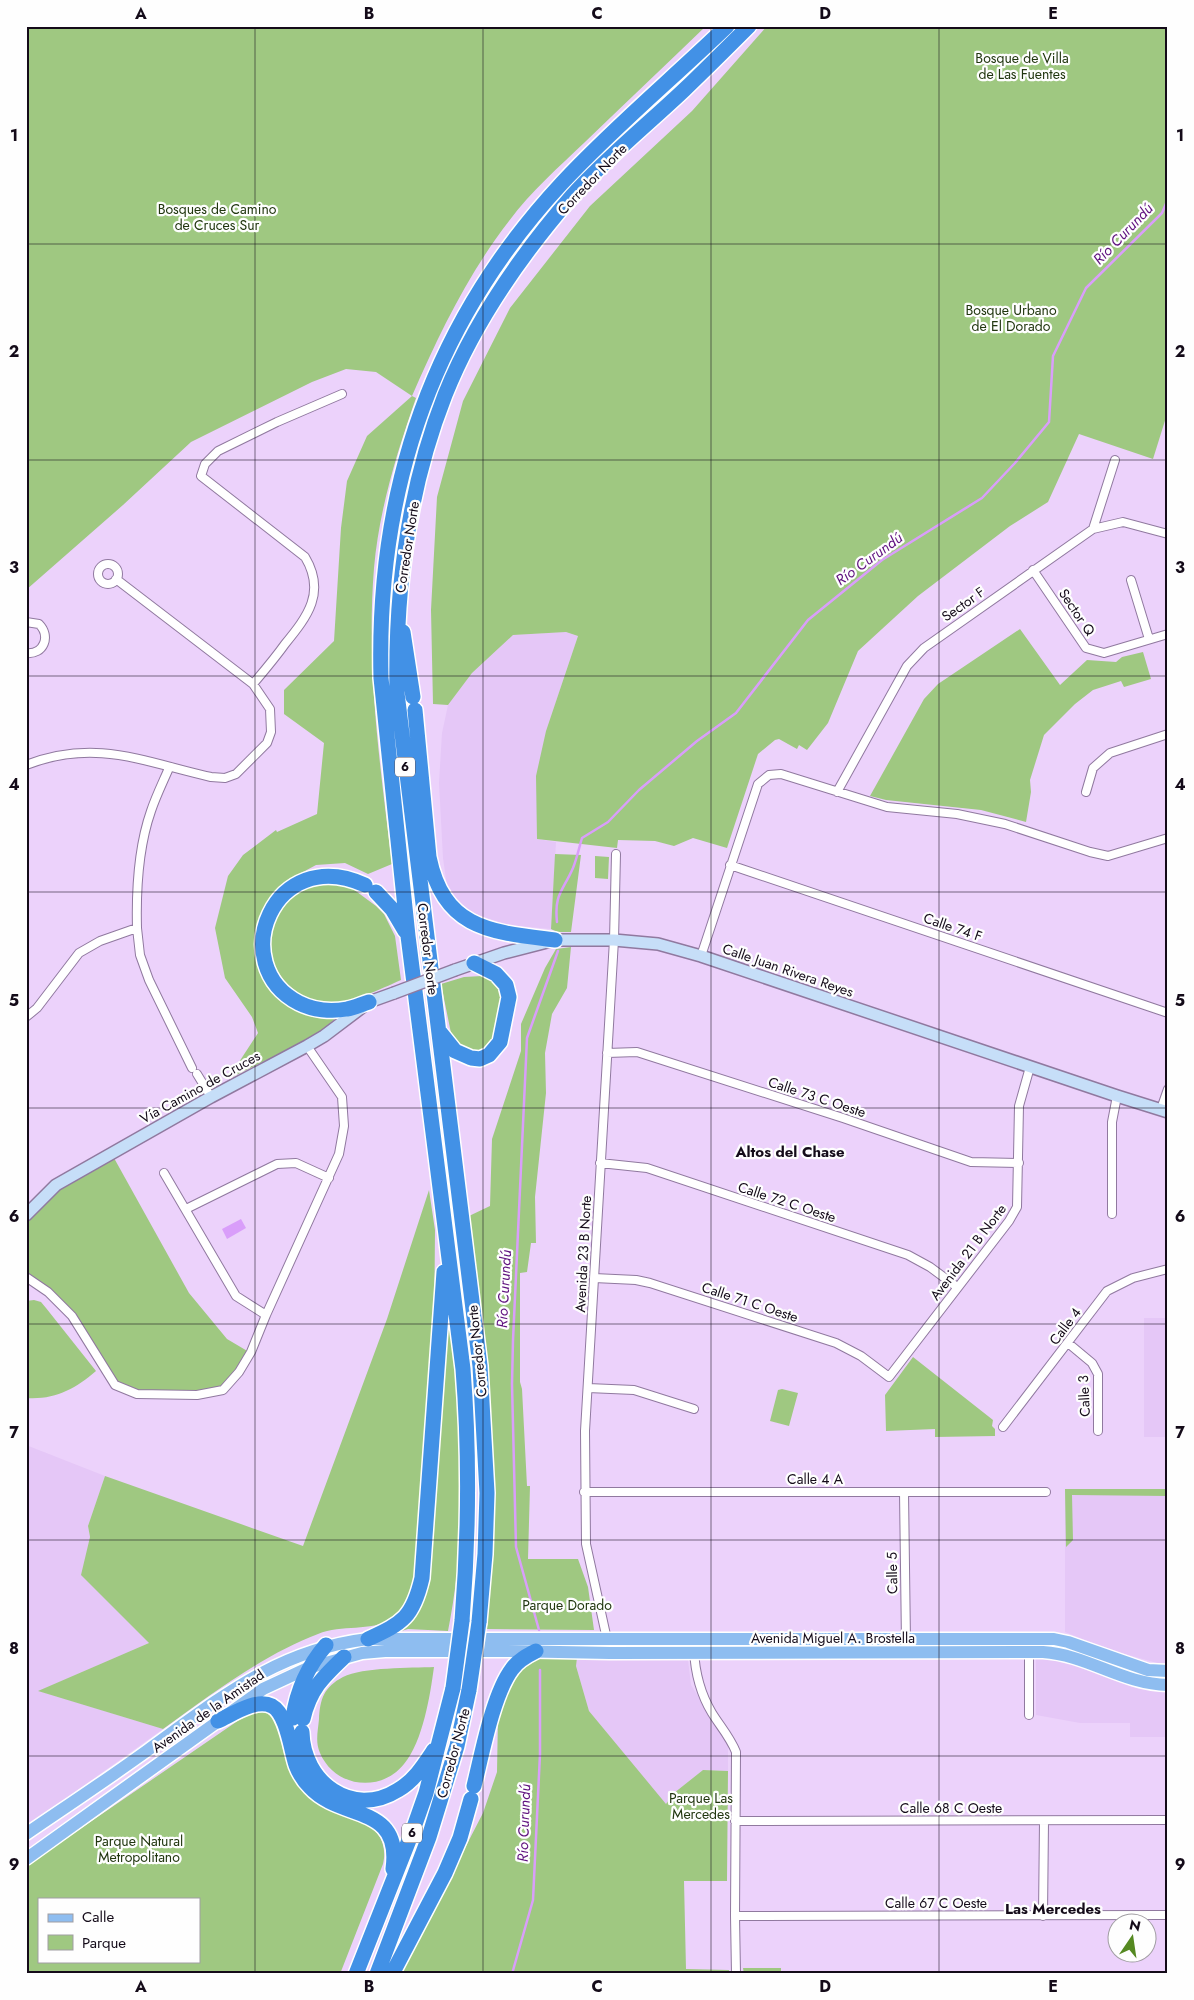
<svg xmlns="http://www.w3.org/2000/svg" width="1194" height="2000" font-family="Jost,sans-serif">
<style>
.built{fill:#e5c7f7}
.green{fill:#9fc881;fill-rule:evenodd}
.water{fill:#d99efa}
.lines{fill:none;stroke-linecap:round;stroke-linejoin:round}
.stream{stroke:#d99efa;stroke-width:2.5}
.street-casing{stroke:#90799f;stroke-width:10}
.secondary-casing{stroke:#90799f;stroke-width:14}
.primary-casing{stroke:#fff;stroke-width:15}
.highway-casing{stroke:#fff;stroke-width:18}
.street{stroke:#fff;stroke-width:8}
.secondary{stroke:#c6def8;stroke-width:11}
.primary{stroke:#8ebdf0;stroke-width:12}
.highway{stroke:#4291e6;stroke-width:15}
.secondary-bridge-casing{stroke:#90799f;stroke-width:14;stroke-linecap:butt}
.highway-bridge-casing{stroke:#fff;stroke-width:18;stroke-linecap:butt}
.secondary-bridge{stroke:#c6def8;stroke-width:11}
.highway-bridge{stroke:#4291e6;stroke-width:15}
.grid{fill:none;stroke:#140b19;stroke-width:1;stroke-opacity:0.55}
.labels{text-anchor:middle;stroke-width:4.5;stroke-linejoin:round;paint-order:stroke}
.shield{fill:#fefefe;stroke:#5a545e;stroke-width:1}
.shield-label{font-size:12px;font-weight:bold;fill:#140b19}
.park-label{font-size:14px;fill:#21360f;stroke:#fefefe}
.street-label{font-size:14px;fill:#140b19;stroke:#fefefe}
.water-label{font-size:15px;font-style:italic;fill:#5f117f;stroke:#fefefe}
.neighbourhood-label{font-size:15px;font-weight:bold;fill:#140b19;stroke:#fefefe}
.neatline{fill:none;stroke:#140b19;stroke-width:2}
.grid-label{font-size:16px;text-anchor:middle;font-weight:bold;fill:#140b19}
</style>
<rect width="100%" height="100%" fill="#ecd2fb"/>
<path class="built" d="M566,632L578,636L546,731L537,839L556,842L551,929L507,925L467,911L448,894L443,858L439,783L442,733L448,705L472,673L513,635Z
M1144,1318H1168V1437H1144Z
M26,1445L105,1476L88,1526L90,1537L82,1575L149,1643L39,1691L163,1729L26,1827Z
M1065,1489H1168V1663H1157L1107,1649L1065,1632Z
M577,1658L688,1660L691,1685L725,1738L728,1747V1771L703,1770L674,1793L666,1805L589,1711L576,1666Z
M1036,1658H1054L1139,1689L1168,1691V1737H1130V1723H1080L1036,1715Z"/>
<path class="green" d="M26,26H706C666,65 625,103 585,142C559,167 531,191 509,221C468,274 439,334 412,396L416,398C397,452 379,510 374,568C366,668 380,765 392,864L368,874L345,863L316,865L292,878L274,894L263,918L261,943L285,998L342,1012L322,1031L283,1052L228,1079L258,1033L252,1017L225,978L215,928L228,876L243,855L276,830L277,832L317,814L324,743L284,714V690L334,641L341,528L347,481L367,436L412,396L376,372L346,369L312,382L191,442L123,505L26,590Z
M767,26H1168V411L1153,459L1079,434L1048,502L1010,526L918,596L858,651L828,723L807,750L799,745L797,749L779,739L775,740L758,754L727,848L693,838L674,846L655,841L618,840L617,848L537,839L536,776L546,731L578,636L566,632L513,635L472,673L448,705L433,704L431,610L437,497L463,401L510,308L590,206L692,111Z
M1020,629L1060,685L1087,660L1116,662L1122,657L1143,652L1151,679L1124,687L1121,681L1093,690L1075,704L1044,735L1030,780L1031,792L1026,822L981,810L886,800L870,796L924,699L938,684Z
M555,854L581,855L571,932H557L551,929Z
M595,856L609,857L608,879L595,878Z
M320,882L349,886L376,906L384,914L395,936L401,980C376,991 345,1007 316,1002C307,1000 300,995 293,989C266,968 264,930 284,903C291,892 309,886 320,882Z
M571,947L567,988L552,1014L545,1053L546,1093L535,1197L536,1243H531L527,1272L520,1273V1382L522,1389L527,1486H530L528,1559H578L588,1587L594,1630L486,1629C503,1491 489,1353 469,1216L490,1206L492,1139L521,1051V1024L545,968L556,949Z
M482,976L492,979L502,992L499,1031L483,1052H467L452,1038L441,984L464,977Z
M114,1158L189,1293L227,1339L249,1352L236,1372L222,1387L197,1393L138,1391L117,1383L75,1314L26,1275V1220L58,1189Z
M429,1190L435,1230L434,1342L417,1574C411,1590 408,1609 392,1619C370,1632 342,1624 318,1634C263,1655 211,1694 163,1729L38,1691L149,1643L81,1575L90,1537L88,1526L105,1476L303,1546L387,1319Z
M34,1300L41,1302L46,1308L96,1371C75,1389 55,1400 26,1398V1301Z
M448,1312C463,1418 469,1526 448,1631L408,1629L391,1634L421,1605Z
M913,1357L993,1420L992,1426L995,1429V1436L935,1437V1429L886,1431L885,1395Z
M782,1389L798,1393L789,1426L770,1421L778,1390Z
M1065,1489H1168V1496L1072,1495L1073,1540L1066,1547Z
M534,1657L577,1658L576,1666L589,1711L666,1804L674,1793L703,1770L728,1771L727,1881H684L686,1969L729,1970V1974H400L483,1813L497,1772L498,1715L512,1676Z
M434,1667C430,1696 423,1741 404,1764C381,1793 335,1788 320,1753C315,1742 318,1731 319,1719C320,1699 324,1687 343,1677C363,1667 411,1668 434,1667Z
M258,1710H266L274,1715C283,1737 282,1764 297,1783C321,1814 395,1813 383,1864L340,1974H26V1866L239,1720ZM39,1899H199V1961H39Z
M743,1968H781V1974H744Z"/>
<path class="water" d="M241,1219L246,1228L227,1239L222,1229Z"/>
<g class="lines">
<path class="stream" d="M557,922C554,894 563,891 573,868C577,858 579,848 582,838L608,822L639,790L697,741L736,713L808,620L882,560L982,498L1015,463L1049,422L1053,356L1086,288L1162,213L1168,199
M539,1630L516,1547L512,1384L513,1340L527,1038L558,951
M512,1974L533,1900L540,1754V1670"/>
<defs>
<path id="street" d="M1093,529L1115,460
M98 574a10 10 0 1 1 20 0a10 10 0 1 1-20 0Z
M1033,570L1086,648L1104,653L1168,634
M1131,580L1149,639
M26,622L39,624C51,636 44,655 26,653
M253,684C264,671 275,658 285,644C308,616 326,592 305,557L201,476L205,464L218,451L277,422L342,394
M26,765C96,738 144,762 211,777L225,778L236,774L267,743L271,732L270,709L253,684L116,579
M837,792L907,666L924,648L1093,529L1123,522L1168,534
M1086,792L1093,768L1110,753L1168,734
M730,865L1168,1013
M137,928C136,889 138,848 151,811C156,796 163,782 169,768
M701,956L758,784L769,775L781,774L887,807L957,814L1005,824L1090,852L1108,856L1168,838
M26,1017L37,1008L79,953L100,941L137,928L140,955L149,980L192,1068
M607,1053L637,1052L843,1118L971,1162L1019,1163
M197,1074L211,1097
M1161,1109L1168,1089
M600,1163L647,1168L908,1255L930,1267L957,1287
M164,1173L236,1296L266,1315L339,1154L344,1126L342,1097L307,1046
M186,1209L277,1164L296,1163L329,1178
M1112,1214V1122L1117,1096
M26,1277L48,1292L72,1316L115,1385L137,1394L197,1395L223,1390L239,1372L251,1352L266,1315
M594,1278L636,1280L650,1283L836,1343L861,1356L889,1377L1009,1221L1017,1207L1019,1106L1030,1067
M1068,1343L1092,1363L1098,1374V1431
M588,1388L634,1390L694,1409
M1003,1427L1107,1291L1133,1278L1168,1269
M584,1492H1046
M904,1492L906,1642
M694,1650C695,1672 700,1693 712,1713C720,1726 730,1737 736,1752L735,1916L736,1974
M1029,1652V1715
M610,1653L586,1544L585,1431L614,940L616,854
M735,1821L1168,1820
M735,1916L1168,1915
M1043,1916L1044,1821"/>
<path id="secondary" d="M455,970L504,953L555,940H614L658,944L701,956L1117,1096L1168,1112
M26,1215L56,1185L211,1097L307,1046L324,1036L369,1002L394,993"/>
<path id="primary" d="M26,1834C67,1806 108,1779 148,1750C220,1698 277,1650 368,1639H1054L1068,1642L1148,1670L1168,1671
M26,1859L263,1689L308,1668L362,1653L385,1651H507L610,1653L1043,1652C1088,1655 1122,1684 1168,1685"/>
<path id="highway" d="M403,632L413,697
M415,710L429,857C444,930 492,932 555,940
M365,885C273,843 225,965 299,1003C313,1010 331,1012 347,1009C354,1008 362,1004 369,1002
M376,892L392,909L405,931
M439,1031L455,1051L471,1058L480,1059L489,1055L500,1042L509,997L506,985L496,974L474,963
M462,1621C469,1534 470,1456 463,1369L408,936L381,678C376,489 432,323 562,183C613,128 672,79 727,26
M479,1622L485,1554L487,1493L480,1366L397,693C395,592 408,489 445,395C474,322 521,255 572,196C606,158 647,125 684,90C706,69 727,48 749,26
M368,1639C403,1623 413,1617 422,1578L444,1272
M293,1718C297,1690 307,1667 326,1645
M303,1719C310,1689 323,1677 344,1657
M218,1721C233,1714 256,1698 272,1706C287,1714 291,1750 296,1765C299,1773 304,1781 310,1787C341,1821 402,1803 393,1869
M302,1732C303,1782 352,1819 398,1790C414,1781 424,1765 434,1750
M474,1786C482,1754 493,1694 512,1669C518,1660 528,1655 536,1651
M356,1974L413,1830L426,1793L453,1688
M377,1974L429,1837L457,1746L469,1690
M392,1974L445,1873L460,1838L471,1799"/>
</defs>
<use href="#street" class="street-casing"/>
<use href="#secondary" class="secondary-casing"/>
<use href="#primary" class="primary-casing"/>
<use href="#highway" class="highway-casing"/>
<use href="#street" class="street"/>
<use href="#secondary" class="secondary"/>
<use href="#primary" class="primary"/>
<use href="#highway" class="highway"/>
<defs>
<path id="secondary-bridge" d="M394,993L455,970"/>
<path id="highway-bridge" d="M453,1688L462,1621
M469,1690L479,1622"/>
</defs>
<use href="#secondary-bridge" class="secondary-bridge-casing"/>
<use href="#highway-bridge" class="highway-bridge-casing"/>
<use href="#secondary-bridge" class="secondary-bridge"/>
<use href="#highway-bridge" class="highway-bridge"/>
</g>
<path class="grid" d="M255,26V1974M483,26V1974M711,26V1974M939,26V1974M26,244H1168M26,460H1168M26,676H1168M26,892H1168M26,1108H1168M26,1324H1168M26,1540H1168M26,1756H1168"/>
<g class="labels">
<g class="shield">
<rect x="395" y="757.5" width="20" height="19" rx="4"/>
<rect x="402" y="1823.5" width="20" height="19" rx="4"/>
</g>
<g class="shield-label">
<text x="405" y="771">6</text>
<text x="412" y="1837">6</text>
</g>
<g class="park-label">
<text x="1022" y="63">Bosque de Villa<tspan x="1022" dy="16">de Las Fuentes</tspan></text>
<text x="217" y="214">Bosques de Camino<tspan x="217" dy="16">de Cruces Sur</tspan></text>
<text x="1011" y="315">Bosque Urbano<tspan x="1011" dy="16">de El Dorado</tspan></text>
<text x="567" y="1610">Parque Dorado</text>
<text x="701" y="1803">Parque Las<tspan x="701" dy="16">Mercedes</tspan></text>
<text x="139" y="1846">Parque Natural<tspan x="139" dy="16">Metropolitano</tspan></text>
</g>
<g class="street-label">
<text transform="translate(592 179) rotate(-46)" y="5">Corredor Norte</text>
<text transform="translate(407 547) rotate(-81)" y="5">Corredor Norte</text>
<text transform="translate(963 604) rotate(-35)" y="5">Sector F</text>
<text transform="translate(1077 612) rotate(56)" y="5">Sector Q</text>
<text transform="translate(953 927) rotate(19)" y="5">Calle 74 F</text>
<text transform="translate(428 949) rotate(83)" y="5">Corredor Norte</text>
<text transform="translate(788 970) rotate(19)" y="5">Calle Juan Rivera Reyes</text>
<text transform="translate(200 1087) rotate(-29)" y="5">Vía Camino de Cruces</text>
<text transform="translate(817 1097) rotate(18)" y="5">Calle 73 C Oeste</text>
<text transform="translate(787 1202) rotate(18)" y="5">Calle 72 C Oeste</text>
<text transform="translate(968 1252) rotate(-53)" y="5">Avenida 21 B Norte</text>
<text transform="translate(583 1254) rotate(-87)" y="5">Avenida 23 B Norte</text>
<text transform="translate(750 1302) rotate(18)" y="5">Calle 71 C Oeste</text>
<text transform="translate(1065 1326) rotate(-53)" y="5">Calle 4</text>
<text transform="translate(477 1351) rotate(-96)" y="5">Corredor Norte</text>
<text transform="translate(1084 1396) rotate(-93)" y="5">Calle 3</text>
<text x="815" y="1484">Calle 4 A</text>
<text transform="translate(892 1573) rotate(-91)" y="5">Calle 5</text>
<text x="833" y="1643">Avenida Miguel A. Brostella</text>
<text transform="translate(208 1711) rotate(-35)" y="5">Avenida de la Amistad</text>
<text transform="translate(453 1753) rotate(-75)" y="5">Corredor Norte</text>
<text x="951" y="1813">Calle 68 C Oeste</text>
<text x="936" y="1908">Calle 67 C Oeste</text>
</g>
<g class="water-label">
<text transform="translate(1123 234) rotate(-46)" y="5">Río Curundú</text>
<text transform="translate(869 559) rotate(-36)" y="5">Río Curundú</text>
<text transform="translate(504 1289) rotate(-87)" y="5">Río Curundú</text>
<text transform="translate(524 1823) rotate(-88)" y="5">Río Curundú</text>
</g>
<g class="neighbourhood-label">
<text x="790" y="1157">Altos del Chase</text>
<text x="1053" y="1914">Las Mercedes</text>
</g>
</g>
<rect width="1194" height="2000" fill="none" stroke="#fefefe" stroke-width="55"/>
<rect x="38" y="1898" width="162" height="65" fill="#fefefe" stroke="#a09da2"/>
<rect x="48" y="1914" width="25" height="8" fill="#8ebdf0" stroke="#a09da2"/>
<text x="82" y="1922" font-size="15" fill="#140b19">Calle</text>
<rect x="48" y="1935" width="25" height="15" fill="#9fc881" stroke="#a09da2"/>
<text x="82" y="1948" font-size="15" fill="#140b19">Parque</text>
<g transform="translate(1132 1938) rotate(13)"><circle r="24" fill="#fefefe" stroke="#a09da2"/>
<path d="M0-4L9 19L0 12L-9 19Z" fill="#558921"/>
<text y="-8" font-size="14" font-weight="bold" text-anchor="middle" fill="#140b19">N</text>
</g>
<rect x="28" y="28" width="1138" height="1944" class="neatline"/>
<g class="grid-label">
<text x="141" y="19">A</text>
<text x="369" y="19">B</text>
<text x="597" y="19">C</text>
<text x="825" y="19">D</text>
<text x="1053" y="19">E</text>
<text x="14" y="141">1</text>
<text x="1180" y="141">1</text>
<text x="14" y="357">2</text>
<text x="1180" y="357">2</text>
<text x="14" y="573">3</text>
<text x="1180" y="573">3</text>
<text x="14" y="790">4</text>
<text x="1180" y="790">4</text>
<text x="14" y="1006">5</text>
<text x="1180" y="1006">5</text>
<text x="14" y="1222">6</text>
<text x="1180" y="1222">6</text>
<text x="14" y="1438">7</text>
<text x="1180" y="1438">7</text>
<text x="14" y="1654">8</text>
<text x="1180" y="1654">8</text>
<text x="14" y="1870">9</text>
<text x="1180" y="1870">9</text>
<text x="141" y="1992">A</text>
<text x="369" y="1992">B</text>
<text x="597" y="1992">C</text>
<text x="825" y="1992">D</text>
<text x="1053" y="1992">E</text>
</g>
</svg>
